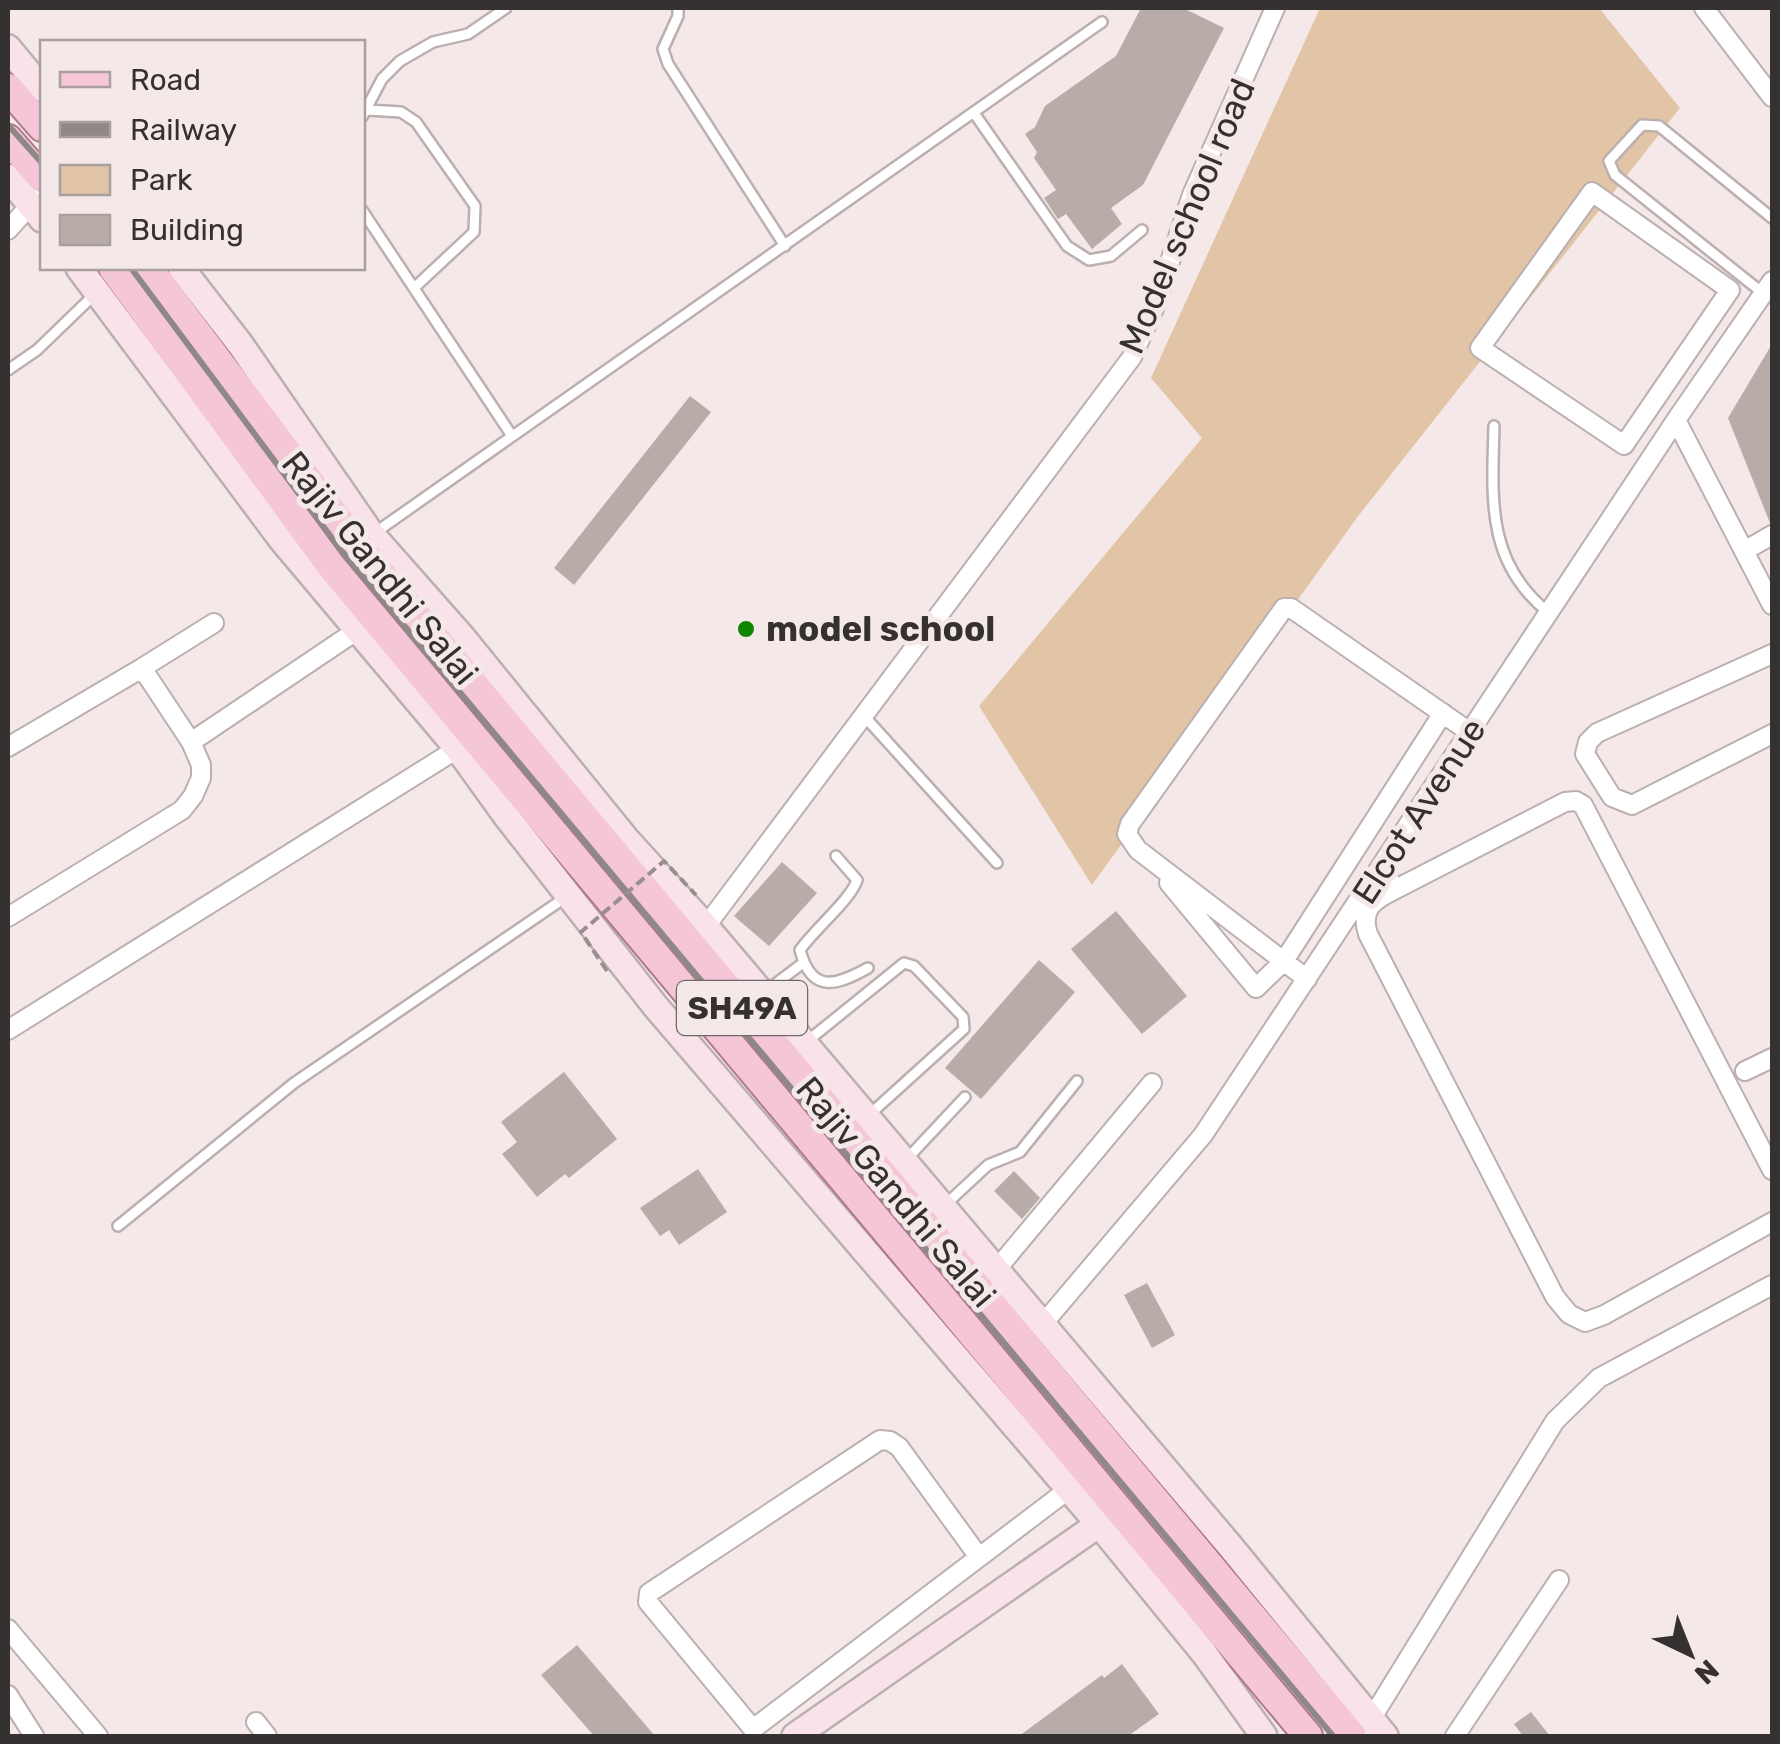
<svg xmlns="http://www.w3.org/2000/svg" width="1780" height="1744" font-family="Rubik,sans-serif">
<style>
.green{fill:#e2c5a7}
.building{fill:#b7aca7}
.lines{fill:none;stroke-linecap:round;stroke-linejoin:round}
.lane-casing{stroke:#bcafaf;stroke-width:14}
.street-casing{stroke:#bcafaf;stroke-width:22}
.secondary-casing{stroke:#bcafaf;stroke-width:30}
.primary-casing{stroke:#ae798b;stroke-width:32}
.lane{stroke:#fff;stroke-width:9}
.street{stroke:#fff;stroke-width:18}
.secondary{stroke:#fae2eb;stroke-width:25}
.primary{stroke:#f5c6d7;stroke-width:28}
.rail{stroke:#908787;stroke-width:6}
.path-bridge{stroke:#978e8e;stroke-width:4;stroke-dasharray:10 5;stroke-linecap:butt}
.poi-dot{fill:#108500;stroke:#f5e8e8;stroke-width:4}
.labels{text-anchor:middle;stroke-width:10;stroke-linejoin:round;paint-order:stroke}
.shield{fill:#f5e8e8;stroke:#6f6868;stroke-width:2.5}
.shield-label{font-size:32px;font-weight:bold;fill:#363131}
.street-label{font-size:35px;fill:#363131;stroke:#f5e8e8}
.poi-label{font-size:35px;font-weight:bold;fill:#363131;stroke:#f5e8e8;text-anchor:start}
</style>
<rect width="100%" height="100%" fill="#f5e8e8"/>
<path class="green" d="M1320,8H1599L1680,108L1359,515L1092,885L979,706L1202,438L1151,378Z"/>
<path class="building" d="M1141,8H1183L1224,28L1143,185L1111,208L1122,224L1092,249L1066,214L1058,219L1044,198L1056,190L1034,158L1037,152L1025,134L1035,127L1045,106L1116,56Z
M1772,344V523H1770L1728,418Z
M690,396L711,412L574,585L554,568Z
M782,862L817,893L769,946L734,916Z
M1116,911L1187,996L1142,1034L1071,949Z
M1039,960L1075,992L981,1099L945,1068Z
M564,1072L617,1139L569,1178L565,1174L537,1197L502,1154L517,1142L501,1122Z
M698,1169L727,1212L679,1245L669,1230L660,1236L640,1208Z
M1014,1171L1040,1198L1022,1219L994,1191Z
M1147,1283L1175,1335L1152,1348L1124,1295Z
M577,1645L655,1736H594L541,1675Z
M1122,1664L1159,1714L1128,1736H1019L1102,1675L1104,1678Z
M1531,1712L1550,1736H1523L1514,1724Z"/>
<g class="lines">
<defs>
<path id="lane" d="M678,8V16L663,49L668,64L785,246
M368,110L401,112L416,122L475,206L474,232L414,288
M974,113L1067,246L1089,260L1111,256L1142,230
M362,117L382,79L400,61L433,42L468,34L506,8
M362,210L512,436
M1764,294L1615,175L1609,161L1642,125L1659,126L1772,218
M8,370L37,350L95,294
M1494,426C1492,500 1486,563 1549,613
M376,532L1102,22
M865,717L997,863
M836,856L857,880C852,898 813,931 800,950C812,995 837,985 868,968
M766,991L803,963
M805,1043L904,963L914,966L963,1017L964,1029L868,1116
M905,1161L965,1097
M944,1206L988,1165L1020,1152L1077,1081
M118,1226L294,1083L566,897"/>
<path id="street" d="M1704,8L1772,97
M1592,192L1730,290L1624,445L1480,348Z
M8,230L42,192
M1676,420L1772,605
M1744,551L1772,535
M1772,654L1597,733L1588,742L1585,754L1612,797L1632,805L1772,734
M142,668L214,623
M191,742L356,631
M8,747L142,668L191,742L201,765V778L193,796L182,810L8,917
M1383,866L1394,890C1373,900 1360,910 1368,934L1555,1297L1569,1314L1585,1322L1604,1315L1772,1222
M1169,883L1256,988L1284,961L1443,713
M1394,890L1565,802L1576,801L1583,805L1772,1170
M700,934L1132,357L1156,304L1192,195L1275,8
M1307,979L1138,850L1127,834L1130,824L1284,608H1291L1471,733
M8,1030L465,744
M1745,1071L1772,1058
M996,1270L1152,1083
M1042,1325L1203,1135L1676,420L1772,281
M979,1557L899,1447L890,1441L880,1440L649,1593L648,1602L753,1729L1069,1489
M8,1629L98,1736
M8,1695L34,1736
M256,1722L267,1736
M1365,1729L1555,1421L1599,1378L1772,1285
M1455,1736L1559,1580"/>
<path id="secondary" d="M8,48L42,89
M8,177L42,219
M79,268L282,540L458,749L507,817L656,1007L1099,1524L1204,1653L1264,1736
M181,268L240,344L372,535L462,637L626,839L706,927L1230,1546L1385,1736
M795,1736L1099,1524"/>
<path id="primary" d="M8,88L42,127
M8,139L42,178
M113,268L331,566L1308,1736
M148,268L357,545L1352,1736"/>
</defs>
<use href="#lane" class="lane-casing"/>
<use href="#street" class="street-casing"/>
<use href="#secondary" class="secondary-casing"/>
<use href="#primary" class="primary-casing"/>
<use href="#lane" class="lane"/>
<use href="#street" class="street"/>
<use href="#secondary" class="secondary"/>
<use href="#primary" class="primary"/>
<path class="rail" d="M8,125L42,163
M131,268L340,549L1333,1736"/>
<path class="path-bridge" d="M607,971L581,932L664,861L696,895"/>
</g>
<circle class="poi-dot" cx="746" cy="629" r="10"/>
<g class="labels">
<rect class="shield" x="677" y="981" width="130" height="54" rx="8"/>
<g class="shield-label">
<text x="742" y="1019">SH49A</text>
</g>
<g class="street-label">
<text transform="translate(1187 216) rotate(-67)" y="12">Model school road</text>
<text transform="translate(380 568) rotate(51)" y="12">Rajiv Gandhi Salai</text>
<text transform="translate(1419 811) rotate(-57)" y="12">Elcot Avenue</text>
<text transform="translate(896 1192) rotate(50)" y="12">Rajiv Gandhi Salai</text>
</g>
<g class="poi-label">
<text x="766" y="641">model school</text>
</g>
</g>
<rect width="1780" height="1744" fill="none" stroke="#363131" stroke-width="20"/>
<rect x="40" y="40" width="325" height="230" fill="#f5e8e8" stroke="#a99f9f" stroke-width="2.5"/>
<rect x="60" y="72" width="50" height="15" fill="#f5c6d7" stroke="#a99f9f" stroke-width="2.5"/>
<text x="130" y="90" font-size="30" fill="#363131">Road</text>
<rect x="60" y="122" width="50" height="15" fill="#908787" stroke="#a99f9f" stroke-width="2.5"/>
<text x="130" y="140" font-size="30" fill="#363131">Railway</text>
<rect x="60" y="165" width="50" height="30" fill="#e2c5a7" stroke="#a99f9f" stroke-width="2.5"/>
<text x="130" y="190" font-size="30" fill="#363131">Park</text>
<rect x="60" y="215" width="50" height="30" fill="#b7aca7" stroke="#a99f9f" stroke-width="2.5"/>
<text x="130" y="240" font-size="30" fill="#363131">Building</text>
<g transform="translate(1690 1654) rotate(137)" stroke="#f5e8e8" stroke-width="8" paint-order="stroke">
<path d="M0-8L18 38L0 25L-18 38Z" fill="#363131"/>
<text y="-15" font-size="28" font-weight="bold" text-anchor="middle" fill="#363131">N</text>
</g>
</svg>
